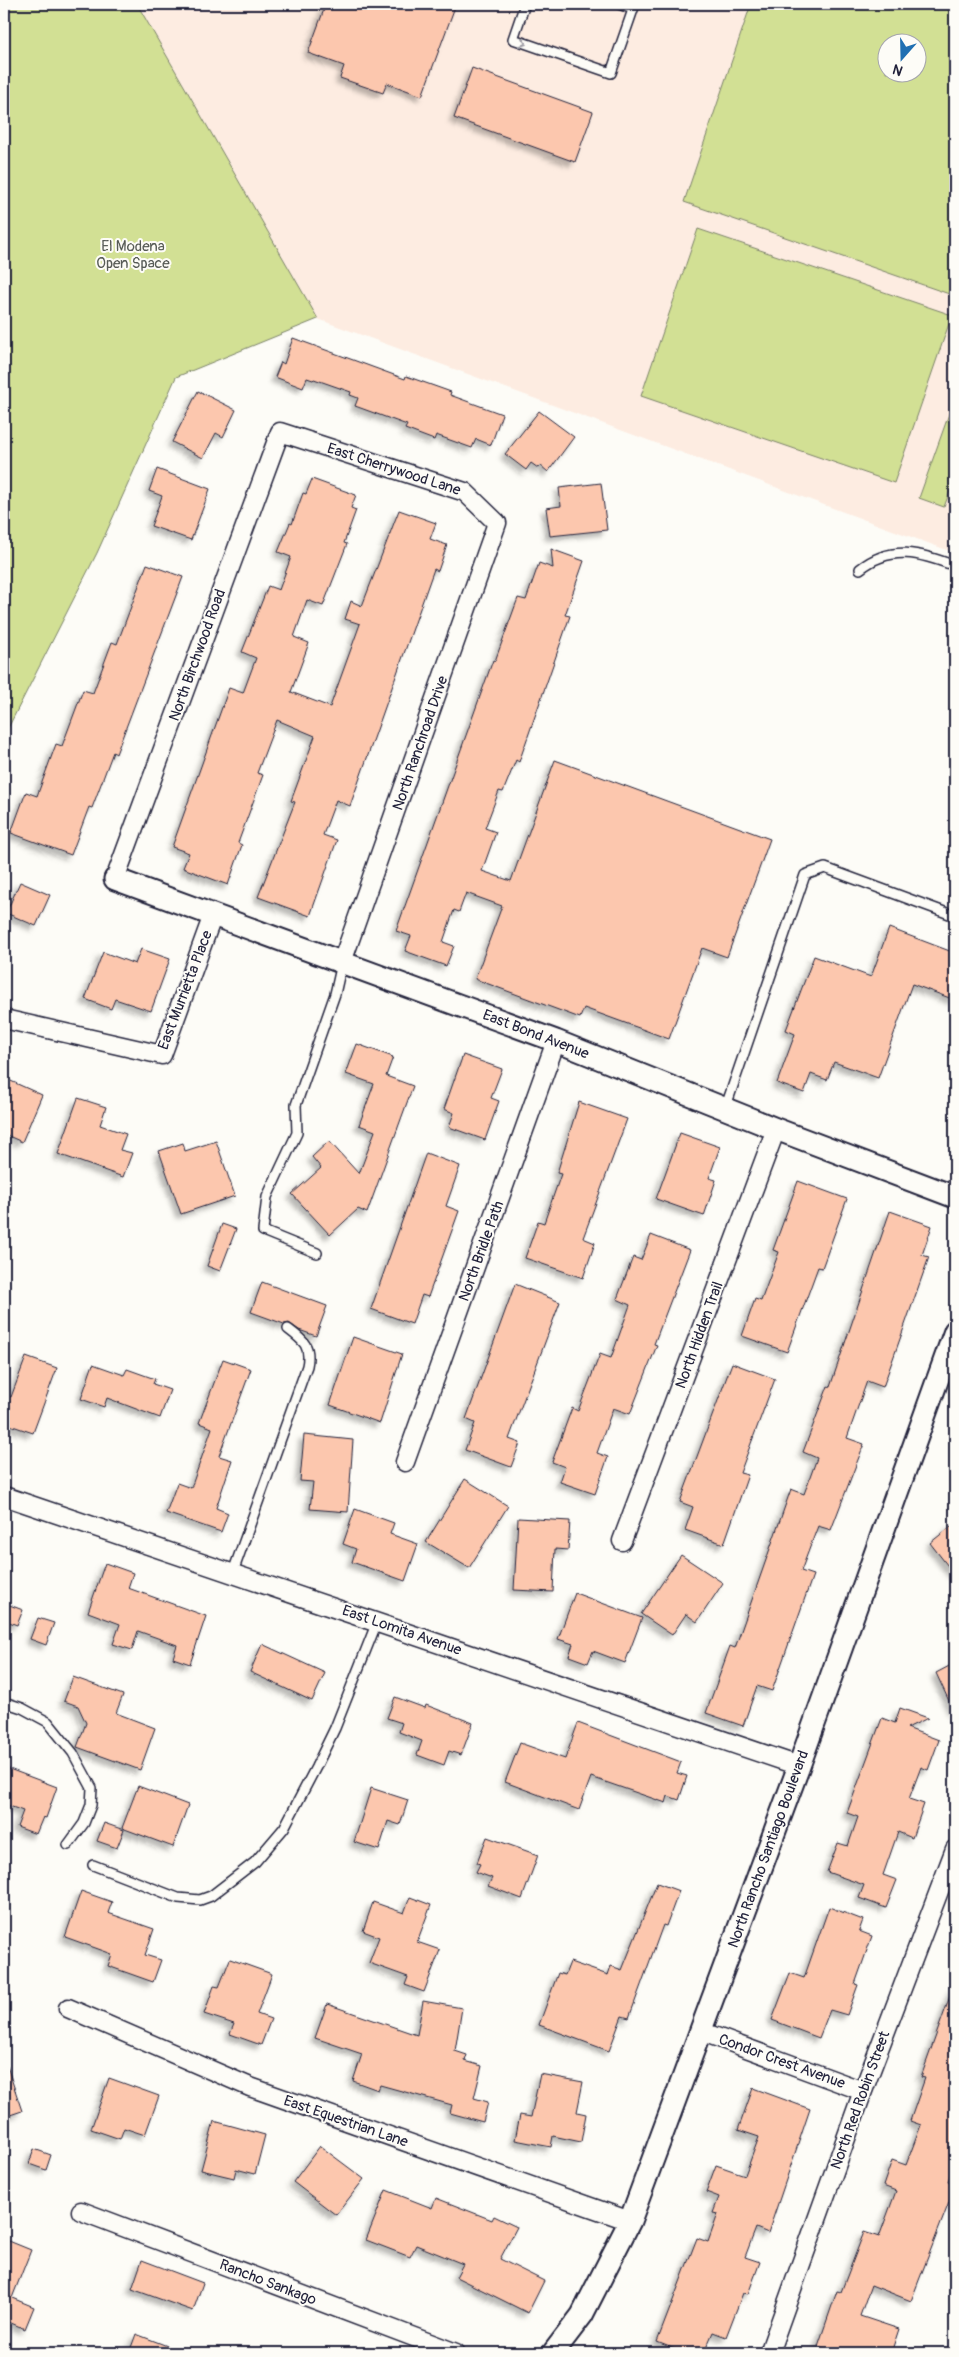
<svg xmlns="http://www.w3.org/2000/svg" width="959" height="2357" font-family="Pangolin,sans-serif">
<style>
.built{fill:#fdece1;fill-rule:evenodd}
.green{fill:#d2e094;stroke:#7a8168;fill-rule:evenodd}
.building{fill:#fcc7ae;stroke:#22223b;filter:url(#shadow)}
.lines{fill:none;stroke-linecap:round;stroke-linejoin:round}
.service-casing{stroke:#22223b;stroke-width:12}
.minor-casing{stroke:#22223b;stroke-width:21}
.tertiary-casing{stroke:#22223b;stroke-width:25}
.service{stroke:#fdfcf7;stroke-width:9}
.minor{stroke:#fdfcf7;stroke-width:18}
.tertiary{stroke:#fdfcf7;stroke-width:21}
.oneway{stroke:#9a9aa2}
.labels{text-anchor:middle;stroke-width:4;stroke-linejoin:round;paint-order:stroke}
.park-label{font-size:15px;fill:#575b56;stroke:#fdfcf7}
.street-label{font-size:15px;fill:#22223b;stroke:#fdfcf7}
</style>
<defs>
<filter id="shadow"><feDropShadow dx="-4.5" dy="4.5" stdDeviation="2.5" flood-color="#0004"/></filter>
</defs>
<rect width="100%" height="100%" fill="#fdfcf7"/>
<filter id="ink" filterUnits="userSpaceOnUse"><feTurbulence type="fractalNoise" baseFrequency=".02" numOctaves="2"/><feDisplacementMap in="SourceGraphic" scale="10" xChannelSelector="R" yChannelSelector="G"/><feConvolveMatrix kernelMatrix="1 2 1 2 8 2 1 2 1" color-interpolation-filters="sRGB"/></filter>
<g filter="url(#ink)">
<path class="built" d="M137,4H955V553L318,319ZM886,42H916V72H886Z"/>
<path class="green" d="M4,4H137L318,319L176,377L97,553L4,736Z
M751,4H955V296L684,202ZM886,42H916V72H886Z
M698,229L952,315L894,483L641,396Z
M955,397V478L944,507L919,498Z"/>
<path class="building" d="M326,4H456L422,96L387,83L383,93L340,78L344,66L308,53Z
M472,68L593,112L575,162L454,118Z
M293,338L405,379L406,376L451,392L450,395L502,414L491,445L476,439L472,448L436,435L434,440L405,429L407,425L355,406L358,398L350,395L351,392L314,379L313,380L307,378L303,388L275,377L281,362L284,364Z
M198,391L236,410L223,437L216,433L203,458L172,442Z
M539,411L574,437L548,472L540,465L538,468L531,463L526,470L505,454Z
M157,469L210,489L191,540L151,526L162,496L149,491Z
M312,479L356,495L351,508L356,510L344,543L347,544L323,606L307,600L294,637L309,643L291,692L330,707L360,624L345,619L351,601L362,606L399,510L436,523L430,539L447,545L438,571L434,569L350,806L336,800L323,835L337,840L310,916L258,897L295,802L291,801L315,736L277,720L257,773L263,775L238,843L242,845L228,885L183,868L189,853L172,847L229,688L243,693L256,658L242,652L268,586L279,590L291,557L278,552L290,523L292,524L303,493L306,494Z
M601,483L607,530L550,536L546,508L561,506L559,488Z
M551,549L584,561L565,615L570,616L519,762L516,760L503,792L499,791L485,828L496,832L482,871L511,881L555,760L770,839L727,957L702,948L669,1039L584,1008L580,1018L475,979L502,906L466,893L459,912L454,910L443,942L454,946L446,966L405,951L411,936L396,931L493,660L495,661L518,598L526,600L539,563L553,568Z
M147,564L183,577L116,754L113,752L92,808L89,807L71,855L11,833L26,792L37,796L56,744L62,746L83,690L93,693L112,642L117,644Z
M20,882L50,895L36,926L6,913Z
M889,928L955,953V1000L912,984L878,1078L834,1062L827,1080L811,1074L804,1093L777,1083L795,1034L786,1030L814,956L871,977Z
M141,949L170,959L151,1011L115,999L111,1009L85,999L103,952L135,964Z
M357,1044L393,1057L386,1076L413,1086L367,1213L358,1209L330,1235L292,1194L321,1168L312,1157L329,1141L359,1174L375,1131L359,1125L374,1084L346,1074Z
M463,1055L502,1069L491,1098L499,1101L485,1140L449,1127L454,1113L444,1109Z
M4,1078L42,1095L22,1142L4,1134Z
M78,1098L106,1107L100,1125L126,1134L120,1150L132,1153L123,1177L58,1154Z
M579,1102L627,1119L583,1238L595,1243L583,1278L525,1258L538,1221L544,1223L561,1174L557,1173Z
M680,1133L720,1147L709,1178L716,1180L704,1216L656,1199Z
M216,1141L235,1196L181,1214L159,1151L183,1143L185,1151Z
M426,1153L460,1166L446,1206L459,1211L428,1297L422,1295L412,1324L371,1309Z
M798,1181L847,1199L822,1268L818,1267L787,1352L742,1336L755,1299L761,1301L779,1252L773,1250Z
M890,1211L932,1226L922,1255L929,1257L883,1387L867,1381L847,1438L864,1444L831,1530L818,1526L801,1571L813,1575L772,1691L757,1686L743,1726L706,1713L730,1646L735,1648L791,1489L804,1494L817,1458L803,1452L828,1386L830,1387Z
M222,1224L236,1229L220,1271L207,1266Z
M651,1235L690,1250L654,1344L657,1345L630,1414L613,1408L597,1453L608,1457L595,1494L560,1482L565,1467L552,1462L572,1408L578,1411L600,1354L611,1358L630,1305L617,1299L633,1257L641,1260Z
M262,1282L327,1306L316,1336L299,1330L289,1323L284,1324L251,1312Z
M515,1284L560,1302L509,1439L520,1443L511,1467L465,1450L475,1423L466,1419Z
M353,1337L402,1354L380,1423L330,1405Z
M26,1357L57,1368L33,1433L4,1423V1395L11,1397Z
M223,1359L251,1369L219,1456L232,1460L216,1508L228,1513L221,1532L166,1513L177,1483L191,1488L212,1428L199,1423Z
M732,1363L775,1379L740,1473L748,1475L724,1544L685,1530L693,1507L680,1502Z
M93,1364L124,1375L127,1369L155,1379L153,1384L170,1390L160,1418L107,1398L104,1407L81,1399Z
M304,1435L353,1440L348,1512L310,1509L313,1482L300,1481Z
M465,1479L508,1506L469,1568L426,1542Z
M355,1509L394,1523L390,1534L418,1544L405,1581L352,1562L356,1549L343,1544Z
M518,1518L570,1521L568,1550L555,1549L553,1592L514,1590Z
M955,1523V1575L930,1543Z
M681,1555L723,1583L697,1622L686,1614L672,1635L641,1614Z
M105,1563L133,1573L128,1588L206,1616L190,1664L173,1658L177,1645L138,1631L132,1650L113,1644L120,1624L88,1612Z
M575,1593L642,1618L625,1663L593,1651L588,1663L569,1656L573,1644L558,1639Z
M4,1603L23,1610L17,1625L4,1620Z
M38,1618L54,1623L46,1645L30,1639Z
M262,1644L325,1673L312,1701L250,1672Z
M955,1663V1714L936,1673Z
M73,1677L123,1695L116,1713L155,1728L140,1770L77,1747L86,1723L78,1706L64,1701Z
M395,1697L425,1708L426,1705L473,1723L461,1755L449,1751L444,1765L417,1755L422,1741L399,1732L402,1723L387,1718Z
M900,1708L928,1718L907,1728L939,1740L928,1770L921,1767L909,1799L924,1804L912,1838L898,1832L883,1875L897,1880L886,1908L859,1898L864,1885L827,1872L838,1843L848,1846L858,1817L847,1813L882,1718L895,1723Z
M578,1723L681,1762L677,1773L687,1776L679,1800L668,1796L666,1803L591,1777L579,1810L505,1782L520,1743L565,1759Z
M4,1767L57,1787L46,1818L43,1817L36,1834L17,1827L23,1811L4,1804Z
M138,1786L188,1805L173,1847L122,1828Z
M371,1788L408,1800L400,1825L388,1821L379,1850L354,1842Z
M104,1823L124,1830L117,1848L97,1841Z
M487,1837L538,1855L522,1899L488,1886L492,1878L476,1872L480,1864L477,1863Z
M657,1883L679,1891L666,1926L663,1925L629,2018L622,2016L609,2051L539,2025L558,1973L565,1975L570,1962L608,1975L611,1966L622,1970Z
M81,1891L112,1902L108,1913L154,1929L145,1955L161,1960L153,1982L108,1966L112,1954L65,1937Z
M410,1897L431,1905L417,1942L440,1950L424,1992L405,1985L408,1977L369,1963L379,1937L363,1931L373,1902L404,1913Z
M829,1907L863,1920L859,1931L872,1936L855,1984L858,1985L847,2015L830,2010L819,2038L772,2020L790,1973L804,1978Z
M230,1959L272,1974L257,2014L271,2019L261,2045L230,2034L234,2024L204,2014L214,1986L219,1987Z
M953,1988H955V2163L948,2181L955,2184V2187L911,2301L871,2285L860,2316L899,2329L891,2353H838L818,2346L837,2291L841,2292L864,2232L879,2237L896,2191L883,2186L892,2160L906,2165L921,2125L910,2121L925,2078L921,2077Z
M423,2001L462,2008L455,2051L467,2055L465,2061L482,2066L474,2098L488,2102L483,2122L450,2113L452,2105L380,2085L378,2090L353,2081L362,2054L315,2038L327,2004L417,2035Z
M7,2066L22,2111L4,2117V2067Z
M540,2074L583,2082L577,2112L586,2114L581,2142L553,2136L551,2147L515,2140L520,2115L531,2117Z
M109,2078L159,2096L145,2135L124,2128L120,2139L91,2129Z
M753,2088L810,2109L768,2233L756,2228L745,2257L760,2262L748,2294L743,2293L726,2337L713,2332L704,2353H685L657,2342L697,2238L708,2242L718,2214L713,2213L719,2197L706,2192L716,2165L745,2175L759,2137L738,2130Z
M214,2121L265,2135L255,2174L236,2169L234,2178L201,2170Z
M320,2146L364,2179L336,2215L293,2182Z
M34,2149L51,2155L46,2170L29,2164Z
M386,2190L432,2208L436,2198L492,2220L494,2216L517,2227L500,2259L544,2281L528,2313L456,2277L463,2264L416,2245L410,2257L366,2240Z
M4,2239L31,2250L12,2298L34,2307L25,2329L4,2320Z
M142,2260L203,2283L193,2311L132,2289Z
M136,2334L183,2352L182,2353H129Z"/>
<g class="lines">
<defs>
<path id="service" d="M525,4L513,39L611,73L635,4
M619,4L633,9
M860,569C891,544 921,553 955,566
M725,1109L805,875L825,868L955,916
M317,1253L263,1231L267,1197L297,1133L296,1105L335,994L342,963
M233,1572L307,1366C311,1346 304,1341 288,1329
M4,1702L22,1708L48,1722L73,1753L92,1788L91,1805L84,1823L68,1845
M93,1865L178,1898L200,1900L211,1896L255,1862L284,1828L316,1767L335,1728L377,1622"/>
<path id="minor" d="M115,879L280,432L465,492L497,523L342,962
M4,1019L162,1055L213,915
M405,1462L556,1041
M4,1496L799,1766
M622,1541L776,1129
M68,2008L250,2087L630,2221
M700,2031L863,2091
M81,2211L456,2353
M769,2353L863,2091L955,1849"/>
<path id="tertiary" d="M115,879L556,1041L776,1129L955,1197
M553,2353L582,2315L630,2221L799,1766L955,1331"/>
</defs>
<use href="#service" class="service-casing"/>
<use href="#minor" class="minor-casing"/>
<use href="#tertiary" class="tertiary-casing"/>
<use href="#service" class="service"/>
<use href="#minor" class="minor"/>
<use href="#tertiary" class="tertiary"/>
</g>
<defs><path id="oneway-chevron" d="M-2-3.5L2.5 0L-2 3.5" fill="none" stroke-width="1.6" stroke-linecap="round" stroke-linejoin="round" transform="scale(1.25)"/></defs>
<use class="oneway" href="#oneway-chevron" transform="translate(523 43) rotate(19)"/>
</g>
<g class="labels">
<g class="park-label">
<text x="133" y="251">El Modena<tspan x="133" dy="17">Open Space</tspan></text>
</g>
<g class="street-label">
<text transform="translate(394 469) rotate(18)" y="5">East Cherrywood Lane</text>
<text transform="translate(197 655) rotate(-70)" y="5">North Birchwood Road</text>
<text transform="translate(420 743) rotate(-71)" y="5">North Ranchroad Drive</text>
<text transform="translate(185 990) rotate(-69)" y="5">East Murrietta Place</text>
<text transform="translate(536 1034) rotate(21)" y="5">East Bond Avenue</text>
<text transform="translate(481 1251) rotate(-70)" y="5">North Bridle Path</text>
<text transform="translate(699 1335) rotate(-70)" y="5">North Hidden Trail</text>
<text transform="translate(402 1630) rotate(19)" y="5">East Lomita Avenue</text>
<text transform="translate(768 1849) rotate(-70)" y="5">North Rancho Santiago Boulevard</text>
<text transform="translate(782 2061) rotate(20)" y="5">Condor Crest Avenue</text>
<text transform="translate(860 2100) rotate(-70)" y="5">North Red Robin Street</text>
<text transform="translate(346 2121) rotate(19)" y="5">East Equestrian Lane</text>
<text transform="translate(268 2282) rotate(21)" y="5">Rancho Sankago</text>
</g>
</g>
<rect width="959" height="2357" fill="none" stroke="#fdfcf7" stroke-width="20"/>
<rect x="10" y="10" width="939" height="2337" fill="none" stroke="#22223b" stroke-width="2" filter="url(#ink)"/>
<g transform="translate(902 58) rotate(200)"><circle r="24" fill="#fdfcf7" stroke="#a5a5ac"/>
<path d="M0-4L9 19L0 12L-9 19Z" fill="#1f6fb2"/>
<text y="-8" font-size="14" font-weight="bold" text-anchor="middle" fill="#22223b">N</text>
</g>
</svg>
